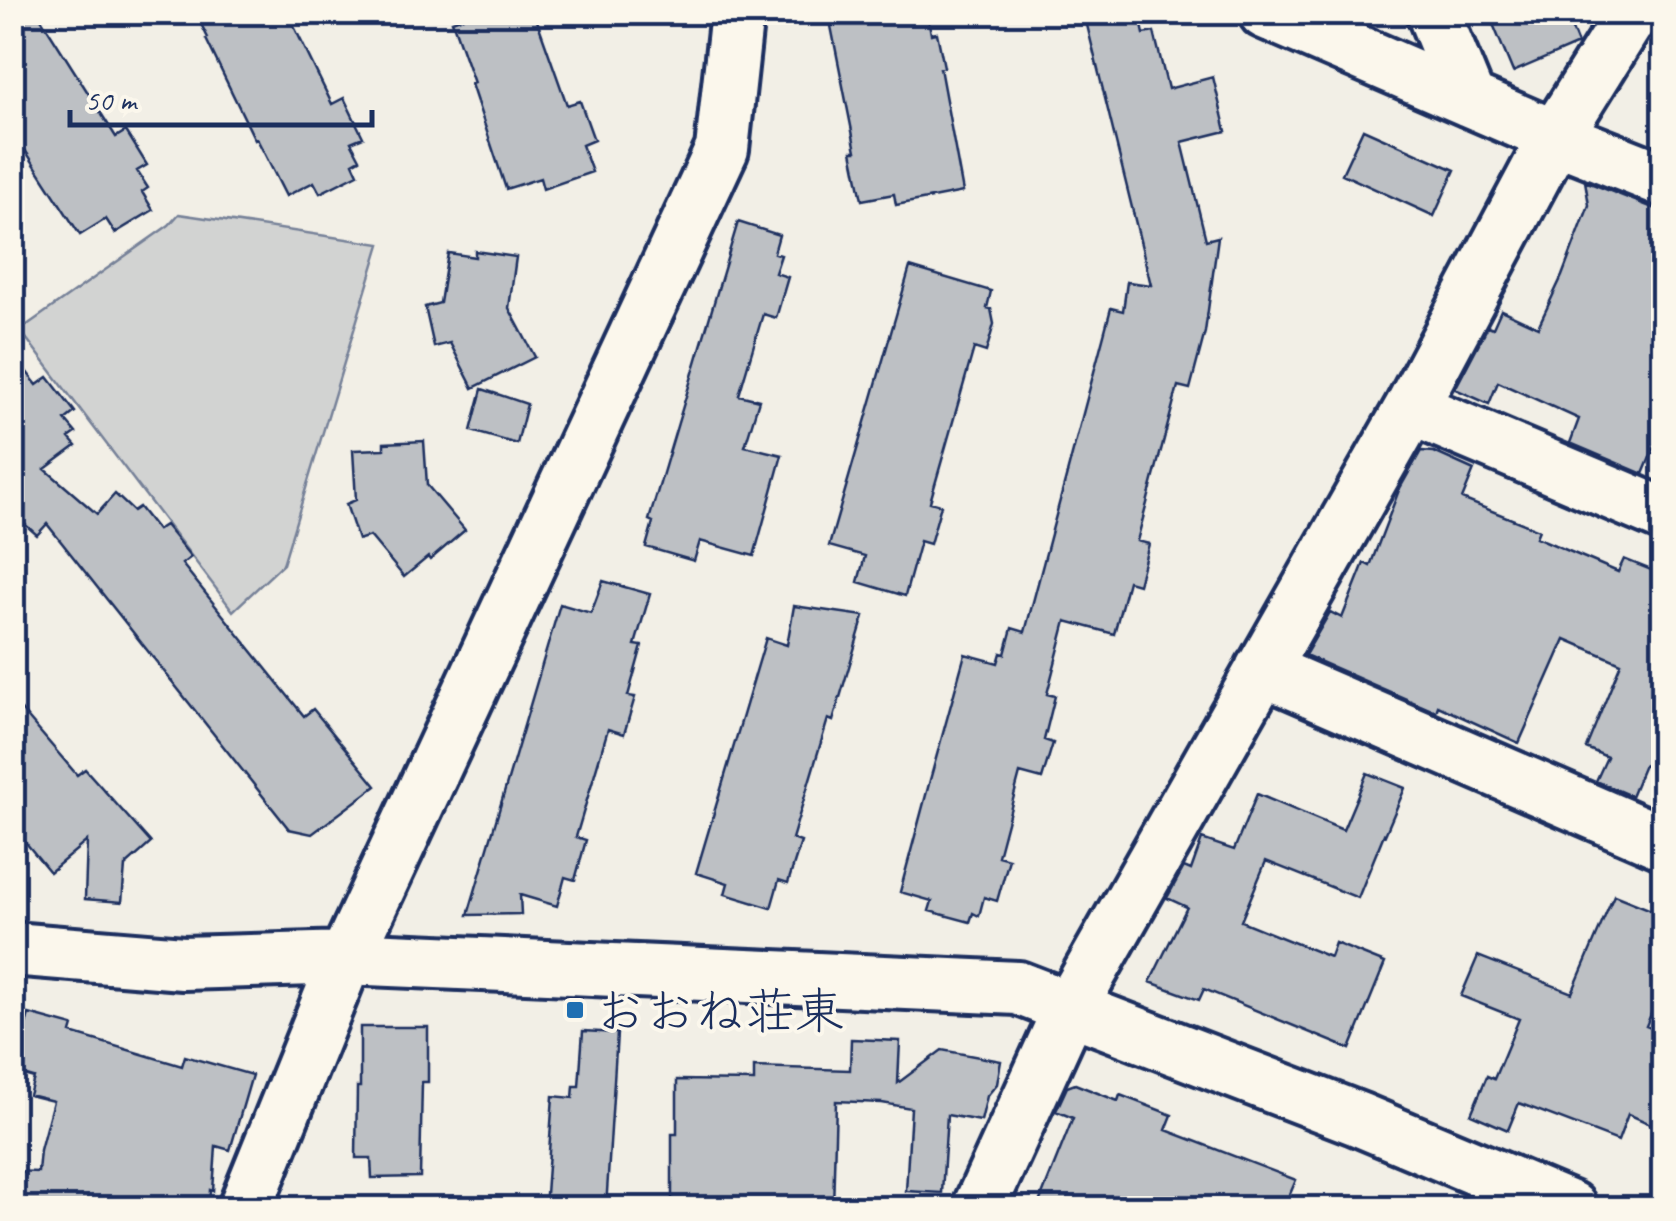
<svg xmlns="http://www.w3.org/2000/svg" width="1676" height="1221" font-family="Caveat,'Klee One',sans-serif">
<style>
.green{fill:#d2d3d2;stroke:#768198;stroke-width:2.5}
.building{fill:#bdc0c4;stroke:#1b2f5e;stroke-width:2.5}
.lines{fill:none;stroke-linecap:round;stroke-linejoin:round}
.minor-casing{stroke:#1b2f5e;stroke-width:60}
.minor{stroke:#fbf7ec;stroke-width:52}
.poi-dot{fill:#1f6fb2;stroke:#fbf7ec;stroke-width:4}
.labels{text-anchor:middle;stroke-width:8;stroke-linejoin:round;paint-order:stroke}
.poi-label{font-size:50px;fill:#1b2f5e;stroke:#fbf7ec;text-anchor:start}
</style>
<rect width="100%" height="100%" fill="#f2efe6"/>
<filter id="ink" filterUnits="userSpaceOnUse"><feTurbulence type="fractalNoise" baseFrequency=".01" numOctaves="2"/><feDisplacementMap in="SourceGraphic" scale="20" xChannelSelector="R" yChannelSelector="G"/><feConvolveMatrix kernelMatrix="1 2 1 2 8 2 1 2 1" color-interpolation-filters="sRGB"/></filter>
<g filter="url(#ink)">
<path class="green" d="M179,214L380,244L283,564L233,611L20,330L169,225Z"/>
<path class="building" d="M12,12H37L116,137L126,131L147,165L137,171L148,188L142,192L153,210L115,233L106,219L80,235L12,130Z
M195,12H287L332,104L344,98L363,137L351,142L360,159L353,163L358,174L320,193L314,182L286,196L257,139L255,140L206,39L208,38Z
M477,12H534L567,105L580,101L594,140L582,145L592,172L543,189L540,178L506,189L471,84L474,83L452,21Z
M860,12H927L931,34L937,33L944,67L940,68L963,192L896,205L894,194L862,200L852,151H856L831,26L861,20Z
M1103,12H1139L1144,34L1154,32L1168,89L1213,77L1226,131L1182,142L1206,240L1218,237L1205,332L1190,389L1178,386L1137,541L1149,544L1138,584L1128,581L1114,634L1066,621L1047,694L1055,696L1044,740L1053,743L1042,779L1020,773L998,856L1009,859L997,901L984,897L979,916L973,913L970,922L929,911L932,901L900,892L930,780L965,654L998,663L1001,653L1005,654L1012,628L1025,632L1111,308L1123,311L1127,282L1151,285L1085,17Z
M1488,12H1565L1578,44L1513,72Z
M1363,129L1455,170L1434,216L1342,174Z
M1585,181L1653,208L1664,209V424L1643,474L1570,443L1579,419L1498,382L1489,404L1455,389L1488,326L1493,328L1501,310L1538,327L1562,276L1589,205Z
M738,222L779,235L774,253L781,255L775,273L788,277L776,318L763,314L739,395L759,400L745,446L782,455L754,556L700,541L694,561L646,547L653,522L649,520Z
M475,251L516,257L509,308L535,357L473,388L450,343L434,347L425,307L440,303L448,253L475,257Z
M910,267L991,291L987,308L991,309L994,324L986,352L974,348L930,502L941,505L930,544L920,541L905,596L858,582L865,556L829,546Z
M12,353L37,385L48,377L75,412L65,420L76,433L69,438L76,446L45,469L97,514L115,494L133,511L139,507L157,530L165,525L191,557L182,564L304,716L313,709L376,786L312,834L289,829L47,524L37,535L12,513Z
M482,389L527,404L517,444L471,431Z
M424,441L427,485L465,530L430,560L428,557L404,577L370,536L358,540L346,504L356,500L353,450L384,449V443Z
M1421,451L1434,452L1474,470L1462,499L1539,530L1536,537L1618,572L1624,559L1664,575V773L1644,765L1631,796L1596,781L1607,757L1586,748L1621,663L1565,639L1519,743L1438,706L1436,712L1305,655L1330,612L1342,618L1364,563L1370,566L1399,490Z
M603,581L650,594L635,645L642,646L628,696L635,697L624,734L608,729L576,837L586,840L575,880L565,877L557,906L520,895L521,914L468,915L560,604L591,613Z
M794,606L864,616L833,721L828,719L792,839L801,842L788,883L779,880L771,908L725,894L728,883L696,873L766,638L787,645Z
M12,699L77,775L85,769L151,843L125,866L122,902L85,899L87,841L50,872L12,826Z
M1367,773L1405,788L1385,835L1384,834L1358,898L1266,861L1241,921L1330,957L1335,943L1385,963L1350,1049L1204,989L1199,1000L1150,982L1187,907L1167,898L1184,867L1191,870L1202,839L1234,850L1257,794L1343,830Z
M1614,895L1664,915V983L1646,1026L1664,1033V1130L1628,1114L1618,1141L1519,1103L1508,1130L1471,1114L1487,1076L1494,1079L1519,1019L1461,996L1478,956L1572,993Z
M29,1014L73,1026L71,1033L182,1066L185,1056L252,1075L230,1150L216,1146L213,1191L210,1190L209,1208H12V1171L38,1172L40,1150L53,1101L29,1095L34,1078L13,1072Z
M360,1027H428V1082H422L420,1177L372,1178L371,1158H356L357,1087H360Z
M583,1031L617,1033L606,1208H545L553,1096L573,1098L574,1086H579Z
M851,1039L900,1041L898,1083L942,1050L1001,1061L997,1084L987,1096L981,1121L947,1115L942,1193L906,1191L911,1108L882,1103L836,1101L833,1208H672V1134H677V1080L754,1081V1067L850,1070Z
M1075,1084L1118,1101L1120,1095L1172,1115L1166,1130L1296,1180L1284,1208H1037L1073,1118L1056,1111L1067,1087Z"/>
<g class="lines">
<defs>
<path id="minor" d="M1265,12L1555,137L1664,180
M1433,12L1469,100
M1411,408L1664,515
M1262,669L1664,843
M12,949L183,963L346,958L1018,988L1358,1119L1570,1208
M245,1208L346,958L722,149L737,12
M979,1208L1070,1008L1411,408L1555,137L1633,12"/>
</defs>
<use href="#minor" class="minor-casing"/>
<use href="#minor" class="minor"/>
</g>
</g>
<rect class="poi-dot" x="565" y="1000" width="20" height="20" rx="5"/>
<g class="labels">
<g class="poi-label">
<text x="595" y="1028">おおね荘東</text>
</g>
</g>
<rect width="1676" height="1221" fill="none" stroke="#fbf7ec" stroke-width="50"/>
<rect x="25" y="25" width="1626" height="1171" fill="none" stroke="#1b2f5e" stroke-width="4" filter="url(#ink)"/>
<path d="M70 110v15h302v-15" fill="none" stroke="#1b2f5e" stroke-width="5"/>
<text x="85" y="110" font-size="30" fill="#1b2f5e" stroke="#fbf7ec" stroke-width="8" paint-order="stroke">50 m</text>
</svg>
